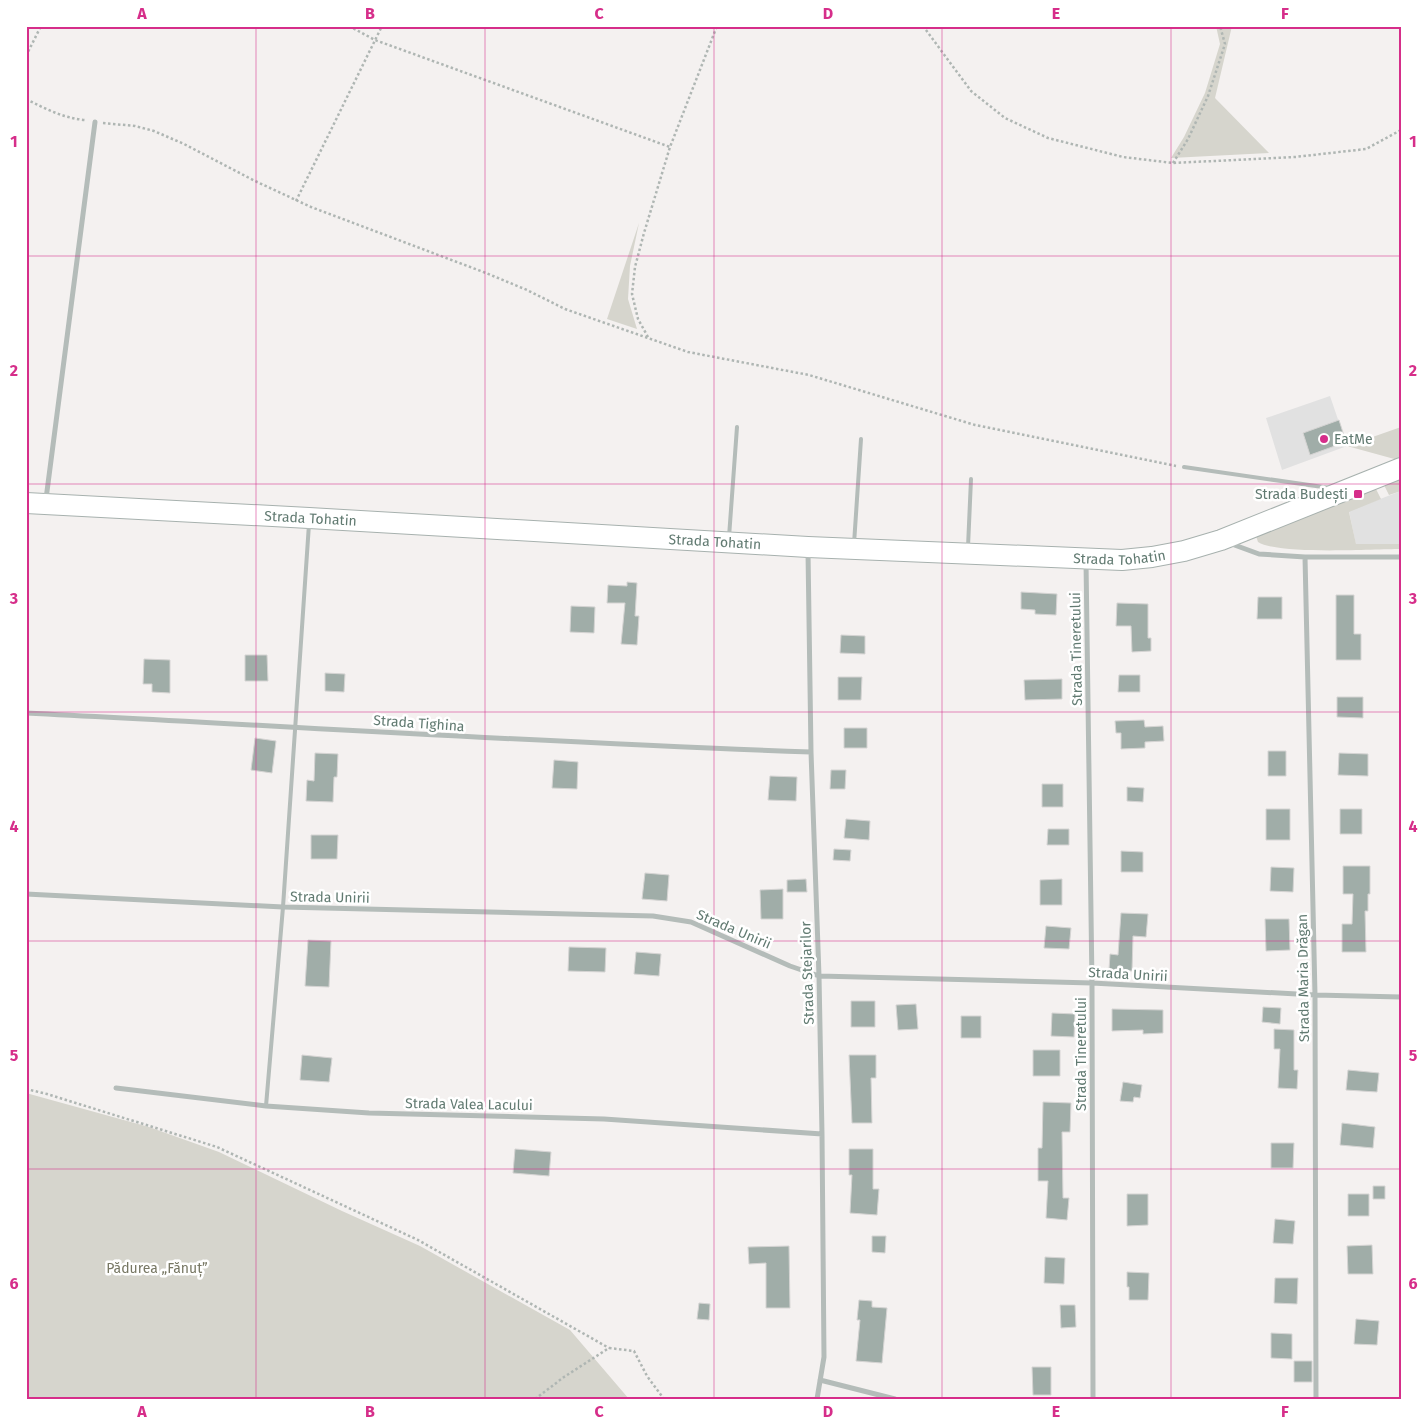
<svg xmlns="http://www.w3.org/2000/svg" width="1427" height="1425" font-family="'Fira Sans',sans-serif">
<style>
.built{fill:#e1e1e1}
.green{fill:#d6d5cd}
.building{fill:#a0ada8;stroke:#d5d4d3}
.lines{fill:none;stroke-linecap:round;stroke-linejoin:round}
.secondary-casing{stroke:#a7b1ae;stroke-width:22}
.path{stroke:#afb6b3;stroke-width:2.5;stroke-dasharray:2.5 2.5;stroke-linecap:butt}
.lane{stroke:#b4bcb9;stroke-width:4}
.street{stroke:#b4bcb9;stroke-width:5}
.secondary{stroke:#fff;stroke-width:20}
.grid{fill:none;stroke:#d62e8a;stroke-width:1;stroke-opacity:0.55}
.poi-dot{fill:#d62e8a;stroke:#fff;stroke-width:2}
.labels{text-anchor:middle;stroke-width:5;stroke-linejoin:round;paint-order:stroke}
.poi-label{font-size:14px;fill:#617a71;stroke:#fff;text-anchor:start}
.street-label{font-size:14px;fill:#617a71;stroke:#fff}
.park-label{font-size:14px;fill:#777763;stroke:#fff}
.neatline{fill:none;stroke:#d62e8a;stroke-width:2}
.grid-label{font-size:16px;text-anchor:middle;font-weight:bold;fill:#d62e8a}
</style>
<rect width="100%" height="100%" fill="#f4f1f0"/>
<path class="built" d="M1330,396L1347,446L1282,470L1266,418Z
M1401,491V544L1356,545L1349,511Z"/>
<path class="green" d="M1216,26H1232L1215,98L1269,153L1171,158L1184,137L1205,93L1220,44Z
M639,223L630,266L628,299L637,329L607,319Z
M1401,427V459L1398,460L1347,446Z
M1401,476V491L1389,495L1383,483Z
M1375,487L1381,499L1349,512L1356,544H1401V549C1371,549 1279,555 1258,542L1256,536Z
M26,1093L149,1127L219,1152L342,1211L420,1246L570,1330L629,1399H26Z"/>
<path class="building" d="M1339,420L1346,442L1310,455L1303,433Z
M627,582L637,583L635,616H639L637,645L621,644L625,603H607L608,585L627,586Z
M1021,592L1057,594L1056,615L1035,614V610L1021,609Z
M1336,595H1354V634H1361V660H1336Z
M1258,597H1282V619H1257Z
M1117,603L1148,604V638H1151V651L1132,652L1131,626H1116Z
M571,606L595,607L594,633L570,632Z
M841,635L865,636V654L840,653Z
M245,655H267L268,681H245Z
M144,659L170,660V693L152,692V684H143Z
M325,673L345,674L344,692L325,691Z
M1119,675H1140V692H1118Z
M838,677H862L861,700H838Z
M1062,679V699L1025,700L1024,680Z
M1337,697H1363V718L1337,717Z
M1144,720L1145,727L1163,726L1164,741L1145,742V748L1121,749V733H1116L1115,721Z
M844,728H867V748H844Z
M255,738L276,741L272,773L251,770Z
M1268,751H1286V776H1268Z
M315,753L338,754L337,777H334L333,802L306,801L307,780L314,781Z
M1339,753L1368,754V776L1338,775Z
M554,760L578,762L577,789L552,788Z
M831,770H846L845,789H830Z
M770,776L797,777L796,801L768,800Z
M1042,784H1063V807H1042Z
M1127,787L1144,788L1143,802L1127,801Z
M1266,809H1290V840H1266Z
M1340,809H1362V834H1340Z
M846,819L870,821L869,840L844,838Z
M1048,829H1069V845H1047Z
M311,835H338L337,859H311Z
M834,849L851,850L850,861L833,860Z
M1121,851L1143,852V872H1121Z
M1343,866H1370V894H1368V911H1365L1366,952H1342V924H1352L1353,894H1343Z
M1271,867L1294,868L1293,892L1270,891Z
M645,873L669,875L667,901L642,899Z
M806,879L807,892H787V880Z
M1062,879V905H1040V880Z
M783,889V919H761L760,890Z
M1121,913L1148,914L1146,937L1133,936L1132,971L1109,970L1110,954L1118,955Z
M1265,919H1289L1290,950L1266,951Z
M1046,926L1071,928L1069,949L1044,948Z
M308,940L331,941L329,987L305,986Z
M569,947L606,948L605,972L568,971Z
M636,952L661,954L659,976L634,974Z
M851,1001H875V1027H851Z
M916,1004L918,1029L898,1030L896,1005Z
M1263,1007L1281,1008L1280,1024L1262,1022Z
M1112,1009L1163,1010V1033L1143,1034V1030L1112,1031Z
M1052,1013L1075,1014L1074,1037L1051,1036Z
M961,1016H981V1038H961Z
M1274,1029L1294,1030V1070H1298L1297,1089L1278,1088L1280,1049H1274Z
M1033,1050H1060V1076H1033Z
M302,1055L332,1058L329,1082L300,1080Z
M849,1055H876V1078H871L872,1123H852Z
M1348,1070L1379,1073L1377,1092L1346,1090Z
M1123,1082L1142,1085L1140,1098L1134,1097L1133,1102L1120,1101Z
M1043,1102L1071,1103L1070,1132H1062L1063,1198H1069L1067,1220L1046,1218L1048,1181H1038V1148H1042Z
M1342,1123L1375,1127L1373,1148L1340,1145Z
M1271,1143H1294L1293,1168H1271Z
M515,1149L551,1152L549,1176L513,1173Z
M849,1149H873V1189H879L877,1215L850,1213L852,1175H849Z
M1373,1186H1385V1199H1373Z
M1127,1194H1148V1225L1127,1226Z
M1348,1194H1369V1216H1348Z
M1275,1219L1295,1221L1293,1244L1273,1243Z
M872,1236H886L885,1253L872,1252Z
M1372,1245L1373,1274H1348L1347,1246Z
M789,1246L790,1308H766V1263L749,1264L748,1247Z
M1045,1257L1065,1258L1064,1284L1044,1283Z
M1127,1272L1149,1273L1148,1300H1129V1287H1127Z
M1275,1278H1298L1297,1304L1274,1303Z
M859,1300L872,1301V1307L887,1308L882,1363L856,1361L860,1320H857Z
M699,1303L710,1304L709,1320L697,1319Z
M1060,1305H1075L1076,1327L1061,1328Z
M1356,1319L1379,1321L1377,1345L1354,1344Z
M1271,1333L1292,1334V1359L1271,1358Z
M1294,1361H1312V1382H1294Z
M1032,1367H1051V1395H1033Z"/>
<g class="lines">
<defs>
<g id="secondary">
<path id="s1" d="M26,503L309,518L808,547L1122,560L1152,557L1184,551L1221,540L1401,468"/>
</g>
</defs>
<use href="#secondary" class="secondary-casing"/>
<path class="path" d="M349,26L375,40L670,147
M923,26L971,91L1005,118L1048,138L1123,157L1173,163L1295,157L1366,149L1401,130
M26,56L41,26
M26,99C46,109 63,118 85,120
M103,123L135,126L154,131L184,144L255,181L311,207L486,273L527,290L565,309L688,352L809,375L975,425L1176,466
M1173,163L1188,139L1208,96L1225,44L1220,26
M296,201L382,26
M648,337L638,319L632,294L635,267L644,233L670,147L717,26
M26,1089L47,1094L217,1147L418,1240L609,1348
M535,1399L564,1377L609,1348L634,1351L647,1376L664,1399"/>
<path class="lane" d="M1184,467L1330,488
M729,537L737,427
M854,544L861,439
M968,547L971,479
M266,1106L283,907L309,524"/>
<path class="street" d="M46,499L95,122
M1229,543L1259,554L1305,557H1401
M808,552L811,752L819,976L822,1134L824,1357L817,1399
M1305,557L1315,995L1316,1399
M1086,562L1092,983L1093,1399
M26,713C288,726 549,743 811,752
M26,894L283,907L653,916L691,922L790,966L819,976L1092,983L1315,995L1401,997
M116,1088L266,1106L369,1113L604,1119L822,1134
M820,1380L895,1399"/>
<use href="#secondary" class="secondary"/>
</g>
<path class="grid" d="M256,26V1399M485,26V1399M714,26V1399M942,26V1399M1171,26V1399M26,256H1401M26,484H1401M26,712H1401M26,941H1401M26,1169H1401"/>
<g class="poi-dot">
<circle cx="1324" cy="439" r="5"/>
<rect x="1353" y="489" width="10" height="10" rx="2.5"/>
</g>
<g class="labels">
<g class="poi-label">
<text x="1334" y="444">EatMe</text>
<text x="1348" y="499" text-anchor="end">Strada Budești</text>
</g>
<g class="street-label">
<text dy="5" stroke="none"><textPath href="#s1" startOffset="285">Strada Tohatin</textPath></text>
<text dy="5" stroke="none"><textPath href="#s1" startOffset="690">Strada Tohatin</textPath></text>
<text dy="5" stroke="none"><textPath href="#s1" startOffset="1095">Strada Tohatin</textPath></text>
<text transform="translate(1076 649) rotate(-91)" y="5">Strada Tineretului</text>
<text transform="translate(419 723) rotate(4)" y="5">Strada Tighina</text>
<text transform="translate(330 897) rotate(1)" y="5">Strada Unirii</text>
<text transform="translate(734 929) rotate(23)" y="5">Strada Unirii</text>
<text transform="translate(807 973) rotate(-92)" y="5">Strada Stejarilor</text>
<text transform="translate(1128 974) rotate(3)" y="5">Strada Unirii</text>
<text transform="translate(1303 978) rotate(-91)" y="5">Strada Maria Drăgan</text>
<text transform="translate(1081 1054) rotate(-90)" y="5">Strada Tineretului</text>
<text transform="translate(469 1104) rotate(1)" y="5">Strada Valea Lacului</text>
</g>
<g class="park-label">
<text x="157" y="1273">Pădurea „Fănuț”</text>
</g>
</g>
<rect width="1427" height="1425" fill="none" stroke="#ffffff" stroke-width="55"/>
<rect x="28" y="28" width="1372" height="1370" class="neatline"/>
<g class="grid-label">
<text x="142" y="19">A</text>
<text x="370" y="19">B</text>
<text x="599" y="19">C</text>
<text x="828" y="19">D</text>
<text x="1056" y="19">E</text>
<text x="1285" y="19">F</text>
<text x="14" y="147">1</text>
<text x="1413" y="147">1</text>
<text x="14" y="376">2</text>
<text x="1413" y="376">2</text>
<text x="14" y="604">3</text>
<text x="1413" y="604">3</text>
<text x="14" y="832">4</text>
<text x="1413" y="832">4</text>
<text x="14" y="1061">5</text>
<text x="1413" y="1061">5</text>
<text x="14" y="1289">6</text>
<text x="1413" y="1289">6</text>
<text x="142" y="1417">A</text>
<text x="370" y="1417">B</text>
<text x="599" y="1417">C</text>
<text x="828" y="1417">D</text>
<text x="1056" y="1417">E</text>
<text x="1285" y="1417">F</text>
</g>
</svg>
